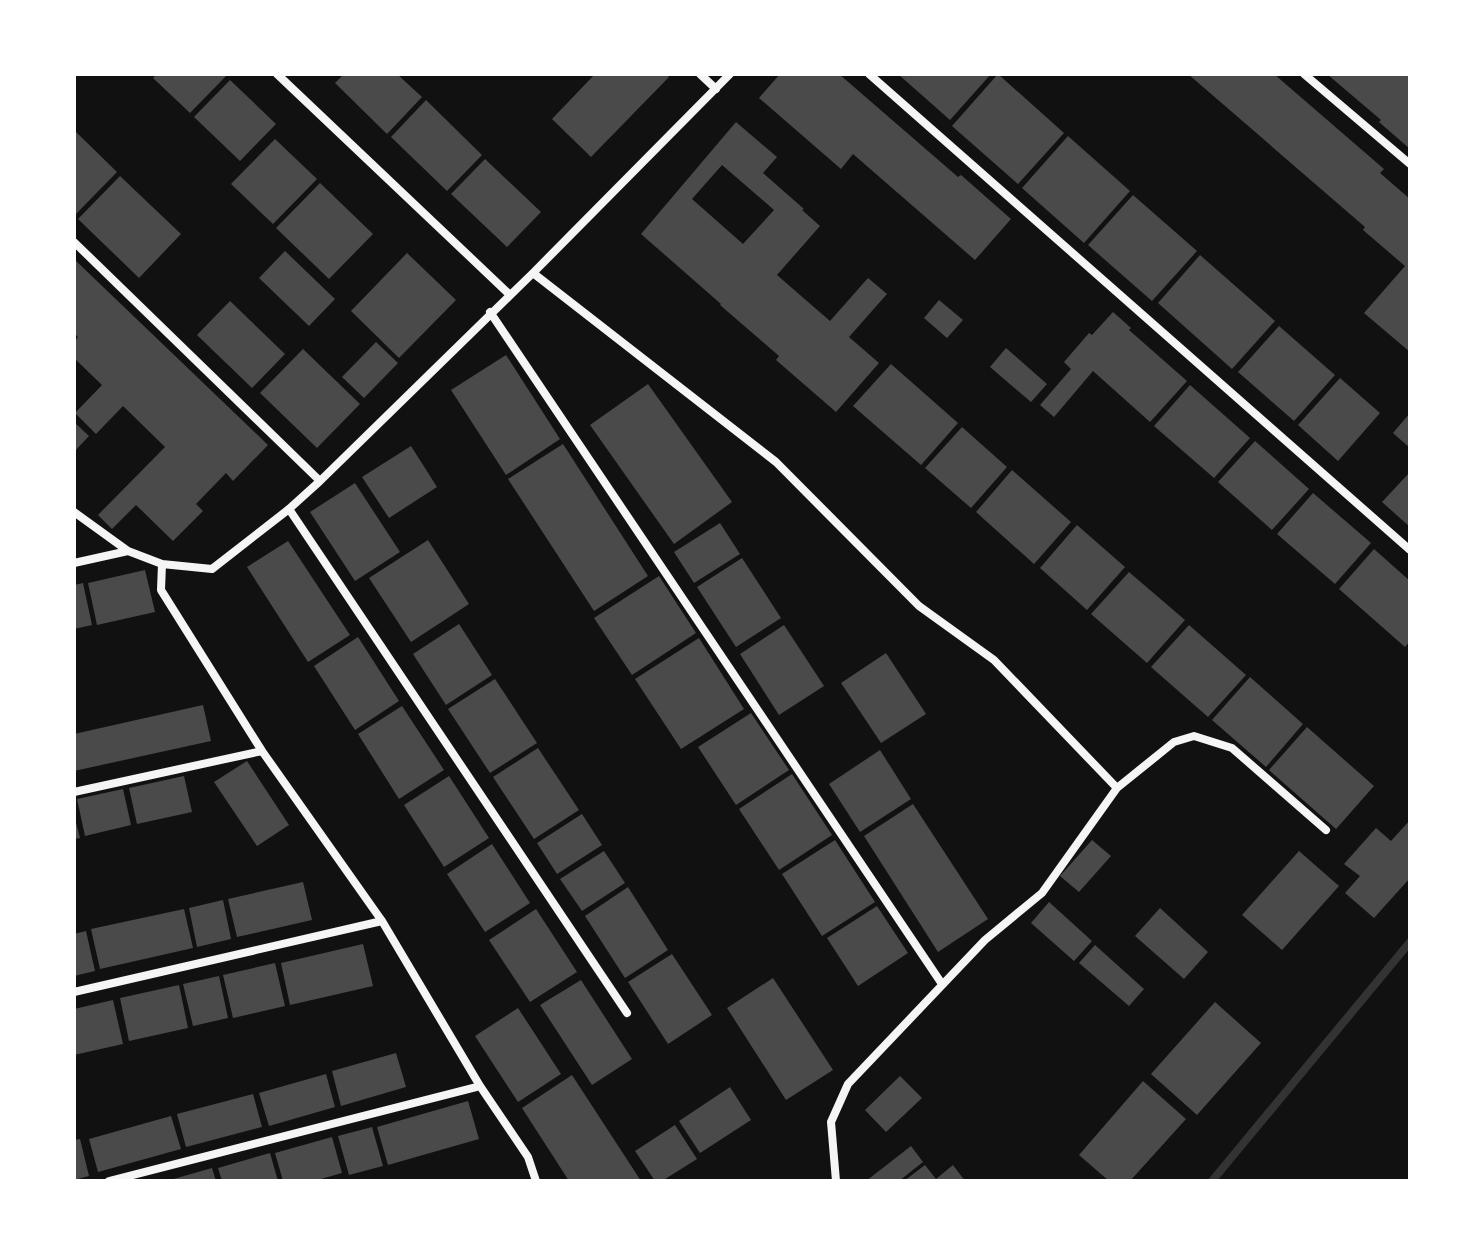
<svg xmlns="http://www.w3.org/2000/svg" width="1484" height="1255" font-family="Jost,sans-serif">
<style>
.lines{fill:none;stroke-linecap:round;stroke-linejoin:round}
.stream{stroke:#333;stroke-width:8}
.building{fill:#4a4a4a;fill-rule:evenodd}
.minor{stroke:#f5f5f5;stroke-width:8}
</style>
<rect width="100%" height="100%" fill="#111"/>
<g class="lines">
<path class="stream" d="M1212,1181L1410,942"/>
</g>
<path class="building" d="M157,74H228L190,113L153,78Z
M344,74H397L422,97L387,134L335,83Z
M595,74H665L669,77L591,157L552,119Z
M780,74H839L958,177L961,175L1011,219L975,260L853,154L841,169L759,98Z
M898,74H991L950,120Z
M998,74L1064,133L1018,184L952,126Z
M1188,74H1274L1384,169L1380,173L1410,199V352L1364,313L1405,266L1363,230L1365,227Z
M1327,74H1410V149L1379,122L1381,120Z
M230,80L276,124L240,161L194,117Z
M426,100L482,155L447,191L391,137Z
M736,122L777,157L763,173L804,209L802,210L820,226L777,275L830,321L868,278L887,294L849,337L879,363L836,412L776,360L779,356L720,305L721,304L641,234ZM722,165L774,210L743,244L692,199Z
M74,130L117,172L74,216Z
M1068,136L1130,191L1084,243L1022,188Z
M275,139L317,179L273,224L231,184Z
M485,159L541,212L507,247L451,194Z
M120,176L181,234L139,278L78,219Z
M320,183L373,234L329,279L276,228Z
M1133,195L1197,251L1152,301L1088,245Z
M285,251L335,299L309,326L259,278Z
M407,253L456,300L399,358L351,311Z
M1200,255L1275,321L1232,369L1158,303Z
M74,259L268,445L233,481L226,473L196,504L203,511L173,541L136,505L112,529L98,515L165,447L123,406L96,434L75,413L102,385L74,358V342L78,337L74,333Z
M939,300L963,320L947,338L924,318Z
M230,301L285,354L252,388L197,335Z
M1113,312L1131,328L1129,330L1187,381L1150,422L1093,371L1054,417L1040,405L1071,369L1064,362L1089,333L1092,335Z
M1279,326L1335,375L1294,421L1238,372Z
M376,342L398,363L364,398L342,377Z
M1006,348L1047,384L1031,402L990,367Z
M303,349L360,404L317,448L260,393Z
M506,355L560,439L506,475L451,390Z
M891,364L958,423L921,465L853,406Z
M1340,378L1380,413L1338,461L1298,425Z
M648,384L732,502L674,544L590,425Z
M1190,385L1250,438L1214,478L1154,426Z
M1410,413V448L1393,433Z
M74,422L89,436L74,452Z
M962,427L1007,467L971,508L925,468Z
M1255,441L1309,489L1272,530L1218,482Z
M563,444L648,576L594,611L508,479Z
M411,446L437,487L389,518L362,477Z
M1012,470L1071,522L1034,564L976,512Z
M1410,472V527L1382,502Z
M355,483L400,552L355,581L310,512Z
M1313,493L1371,543L1335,584L1277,534Z
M720,523L740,554L694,583L674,552Z
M1077,525L1125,567L1087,610L1040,568Z
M428,540L469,604L411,642L369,578Z
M288,541L350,635L308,662L247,567Z
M1374,549L1410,581V641L1405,647L1339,589Z
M742,558L781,618L736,647L697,587Z
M145,570L155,612L97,625L88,583Z
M1129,572L1185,620L1147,663L1091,614Z
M659,576L696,633L632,675L594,618Z
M83,583L92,625L74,629V585Z
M459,624L492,675L446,705L413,654Z
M784,625L824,686L779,715L740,654Z
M1189,625L1246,675L1208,717L1151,667Z
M358,637L399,701L355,730L314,666Z
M699,638L744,709L681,749L635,679Z
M886,653L926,714L881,743L841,683Z
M1250,677L1303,724L1266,767L1212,720Z
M495,679L537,743L490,773L448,709Z
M203,705L211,741L74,771V734Z
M402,706L444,770L399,799L358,734Z
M751,713L789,770L736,805L698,747Z
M1307,727L1374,786L1336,829L1269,770Z
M538,748L579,810L534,839L493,777Z
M880,750L911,799L860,832L829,784Z
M247,761L289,825L257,846L214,782Z
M792,774L832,835L779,870L739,809Z
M184,776L192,812L137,824L129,788Z
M449,776L489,838L444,867L404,805Z
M123,789L131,825L85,836L77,799Z
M913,804L988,919L938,952L864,836Z
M582,814L602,845L557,874L537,843Z
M74,815L80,838L74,839Z
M1410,820V878L1374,918L1345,893L1360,876L1344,864L1376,828L1391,841Z
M835,840L875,902L822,936L782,874Z
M1092,840L1111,856L1079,892L1060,876Z
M492,844L530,903L485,932L447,874Z
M604,851L625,883L582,911L560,879Z
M1299,851L1339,886L1282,950L1242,915Z
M303,882L312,920L237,937L228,899Z
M628,887L668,950L625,978L585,916Z
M223,900L231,939L197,947L189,908Z
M1049,902L1092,941L1074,961L1031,923Z
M877,906L908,953L858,986L827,938Z
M1160,908L1208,952L1184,979L1135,936Z
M184,909L193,948L100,969L91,929Z
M536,909L577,972L530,1002L489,940Z
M86,931L95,971L74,976V934Z
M363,944L373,986L290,1005L281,963Z
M1095,945L1144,989L1129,1006L1079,963Z
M672,954L712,1015L668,1044L628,982Z
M275,963L285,1006L233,1018L223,975Z
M219,976L228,1018L193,1026L183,984Z
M773,978L833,1070L786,1100L727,1008Z
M581,980L632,1059L592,1085L540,1005Z
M179,985L188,1028L129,1041L120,998Z
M113,1000L123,1044L74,1055V1009Z
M1215,1002L1261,1043L1197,1115L1151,1074Z
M518,1008L561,1074L518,1102L475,1036Z
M396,1053L406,1087L341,1106L332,1071Z
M326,1074L335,1107L269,1126L259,1093Z
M572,1075L641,1181H569L522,1108Z
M900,1076L922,1098L886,1132L865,1110Z
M1143,1081L1186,1119L1130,1181H1109L1079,1155Z
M730,1087L751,1120L700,1153L679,1121Z
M253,1094L262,1127L186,1147L177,1114Z
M468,1101L479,1139L388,1165L377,1127Z
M171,1116L181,1149L98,1172L89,1139Z
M675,1125L697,1159L662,1181H655L635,1151Z
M372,1127L383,1166L349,1175L338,1136Z
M332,1137L342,1173L314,1181H283L275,1153Z
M80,1139L89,1176L74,1180V1140Z
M911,1146L923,1162L899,1181H866Z
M270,1153L278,1181H222L218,1168Z
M925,1165L936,1179L953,1165L965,1181H904Z
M212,1168L216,1181H170V1180Z"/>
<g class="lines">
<path class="minor" d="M277,74L509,294
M700,74L716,89
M869,74L1410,550
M1304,74L1410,164
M74,242L320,481
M533,273L776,462L919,606L994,660L1117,788
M490,312L942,984
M289,509L627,1013
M74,512L128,551L162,564L161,590L262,751L382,921L480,1086L528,1157L536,1181
M74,563L128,551
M162,564L212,569L289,509L320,481L533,273L730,74
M74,792L262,751
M74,992L382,921
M109,1181L480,1086
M836,1181L831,1122L848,1084L985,940L1042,893L1117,788L1174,742L1194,736L1232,748L1326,830"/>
</g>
<rect width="1484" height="1255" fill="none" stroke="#ffffff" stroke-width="152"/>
</svg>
